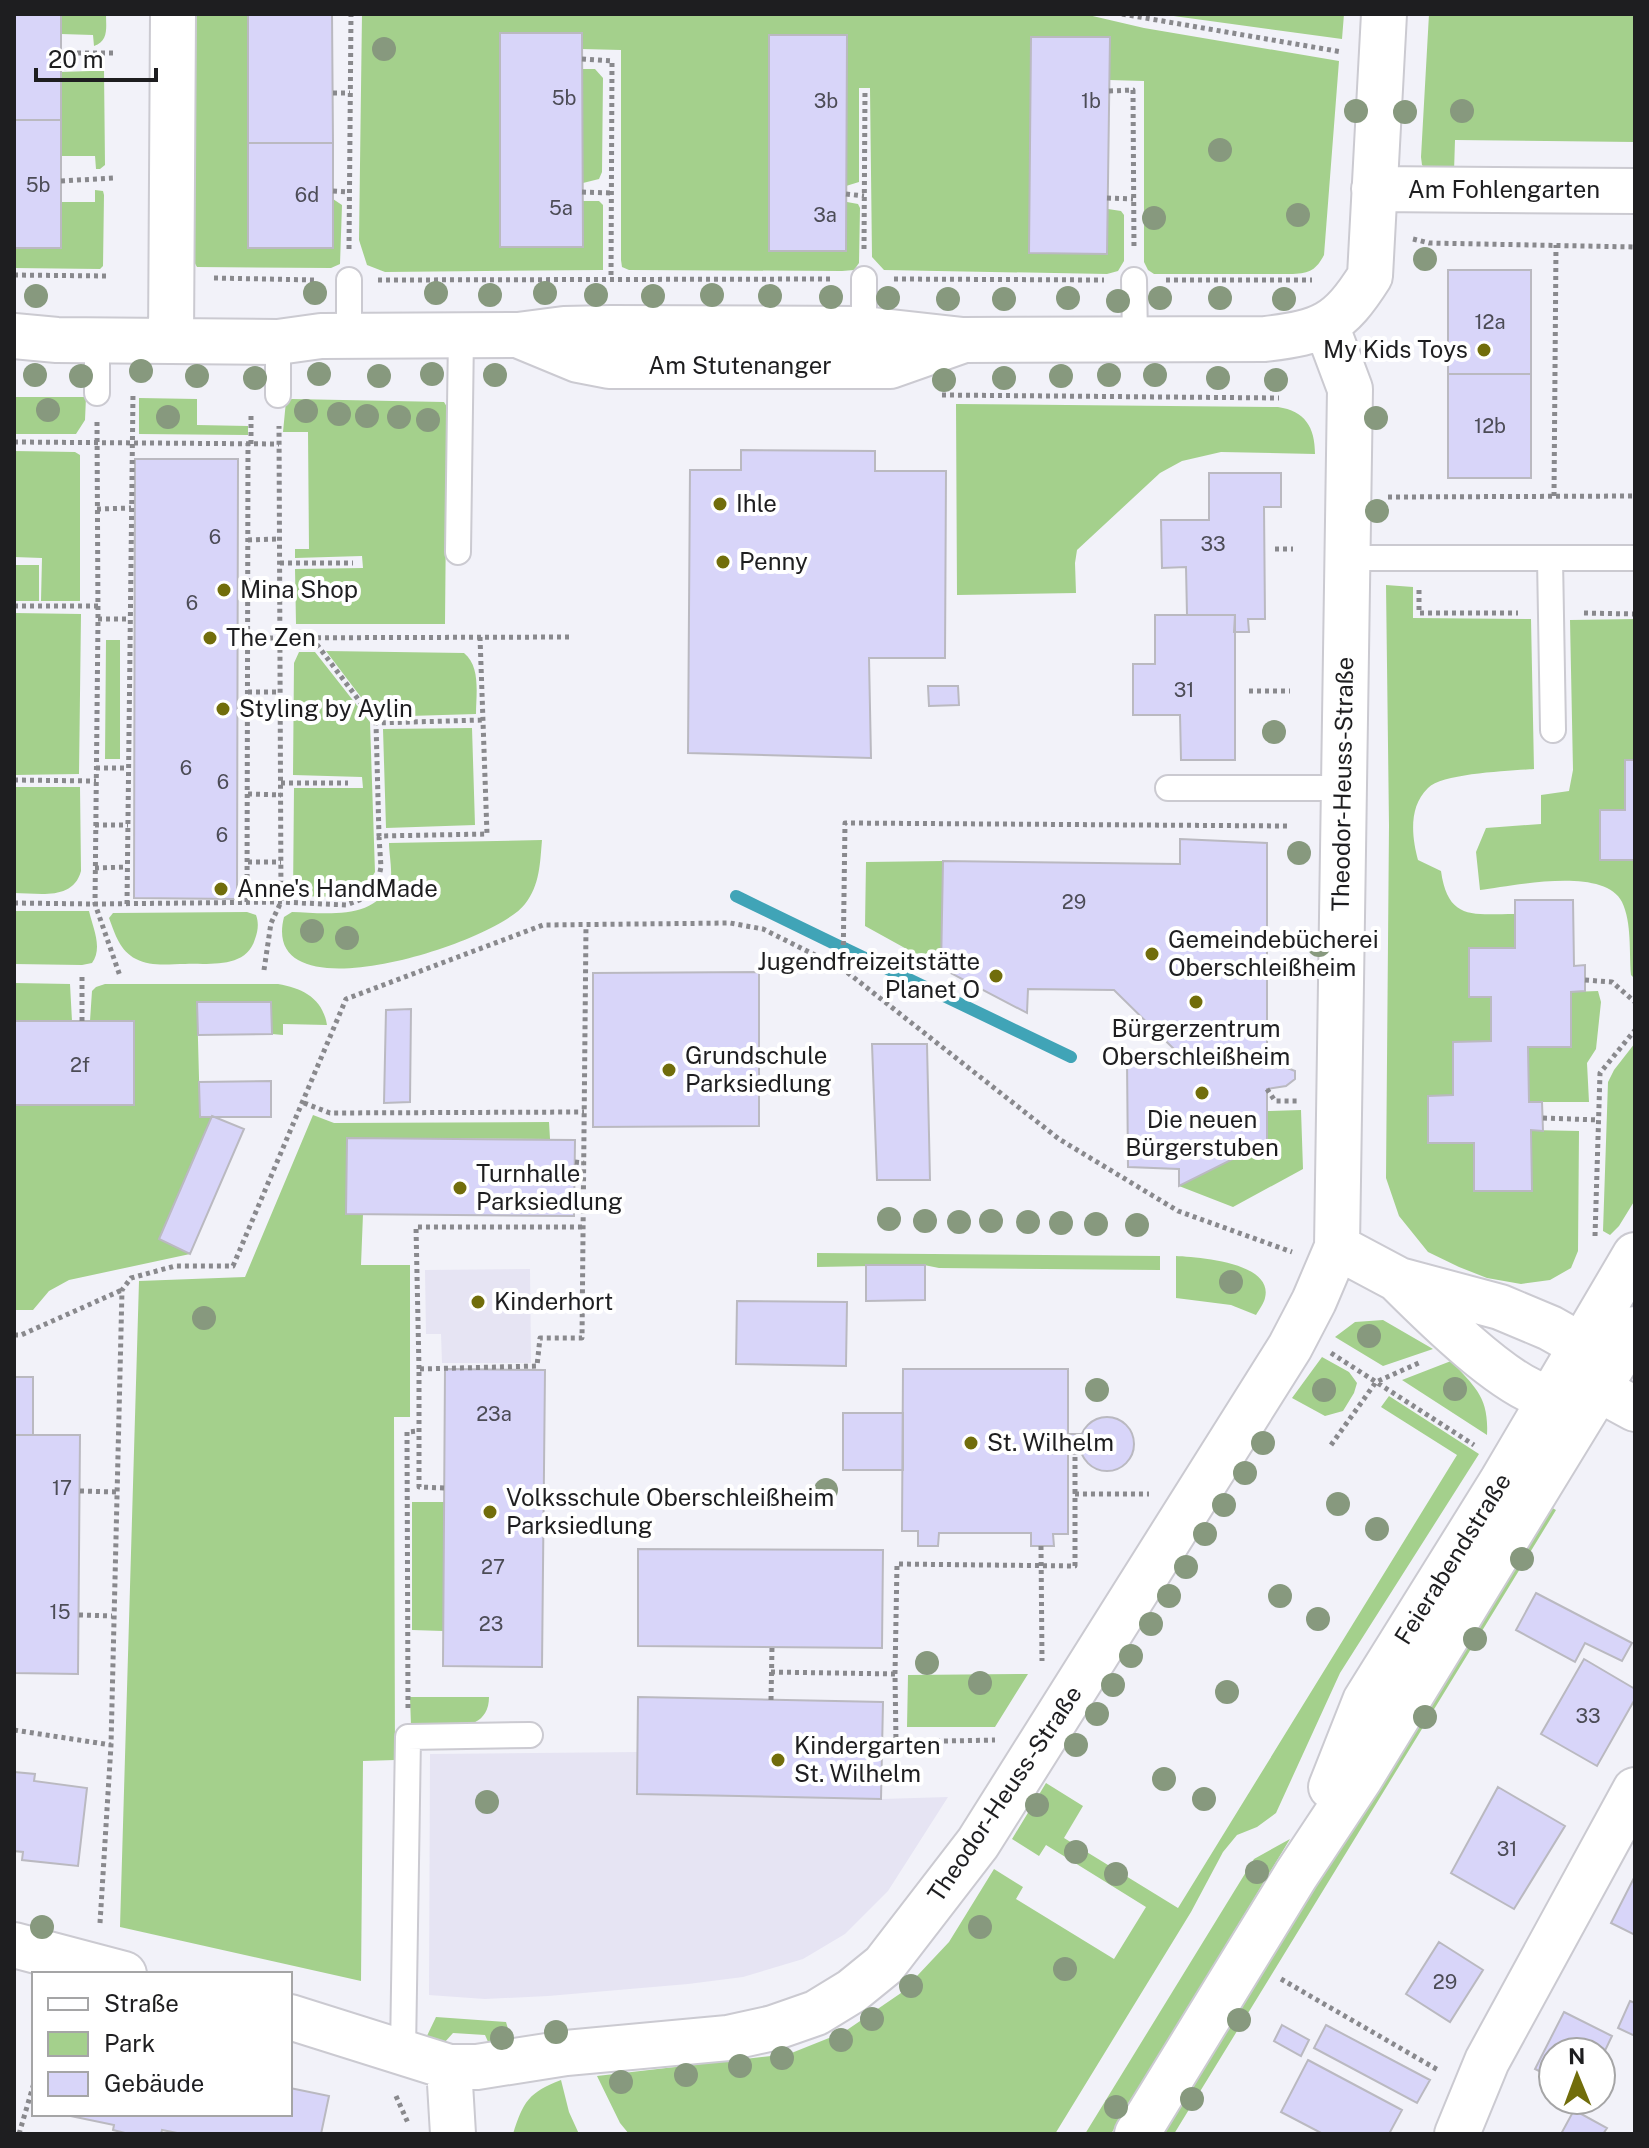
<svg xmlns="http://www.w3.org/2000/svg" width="1649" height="2148" font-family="'Public Sans',sans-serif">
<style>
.built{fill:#e6e4f3}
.green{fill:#a4d08c}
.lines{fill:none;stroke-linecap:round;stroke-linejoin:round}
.stream{stroke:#40a4b7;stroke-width:12}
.building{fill:#d8d5f9;stroke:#bab9c0;stroke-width:2}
.service-casing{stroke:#cbcad1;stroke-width:28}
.minor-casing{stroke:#cbcad1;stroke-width:48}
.secondary-casing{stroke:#cbcad1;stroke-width:48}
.path{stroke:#89898d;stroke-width:5;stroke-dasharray:4 4;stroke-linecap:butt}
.service{stroke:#fff;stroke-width:24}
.minor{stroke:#fff;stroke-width:44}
.secondary{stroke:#fff;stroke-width:44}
.tree{fill:#87997e}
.poi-dot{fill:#716d0b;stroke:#fff;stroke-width:3}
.labels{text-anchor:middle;stroke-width:8;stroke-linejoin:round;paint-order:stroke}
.number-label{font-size:20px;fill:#4c4c56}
.street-label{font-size:24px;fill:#1e1e20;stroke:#fff}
.poi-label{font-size:24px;fill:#1e1e20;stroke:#fff;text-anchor:start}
</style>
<rect width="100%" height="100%" fill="#f2f2f9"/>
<path class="built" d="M530,1269L531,1363H442L441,1334H426L425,1270Z
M638,1752L637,1794L881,1799L948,1797L888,1891L845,1934L803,1959L743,1977L688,1984L548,1996L485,1999L429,1995L430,1754Z"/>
<path class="green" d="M61,14H106C106,27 109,41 94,46L93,35L61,34Z
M194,14H247L248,247L333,248V199L342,205L340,264L331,268L197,267L193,260Z
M362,14H1084L1144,28L1339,61L1324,255C1316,270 1310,273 1293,274H1154L1148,270L1144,262V81L1109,80L1031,37L1029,252L1107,254L1108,209L1121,211L1124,215V261L1118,271L1107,274L884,270L872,257L870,88H859V182L846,186L769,36V250L846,251L847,202L858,204L860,208L859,263L854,270L842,271L629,270L622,267L621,260V50L582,49V33L500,34V246L582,201H599L603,205V270L385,272L367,265L359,240Z
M1159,14H1344L1342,39Z
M1429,14H1635V142L1455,140L1454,172L1427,170L1422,165L1421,157Z
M90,60L100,62L104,70L105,165L100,169H96L95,156H61V72L90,71Z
M582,69H595L603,78L602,172L599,179L583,183Z
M95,190L103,191L104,195L103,266L100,269L14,268V248L61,247V202H95Z
M14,397H86L85,420L76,434H14Z
M139,398L197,399V425L248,426V435L139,434Z
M292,399L444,402L447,407L445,624H296L295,569L363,568L362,556L295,558V549H309L308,432H283L286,401Z
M956,404L1278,407C1305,411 1315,427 1315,454L1221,452L1182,461L1160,473L1077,550L1075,563L1076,593L957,595Z
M14,451L75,452L80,455V601H41L42,558L14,557Z
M14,565H39V601H14Z
M1386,585L1413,587V618L1531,619L1534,769C1511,771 1443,773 1428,788C1408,807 1412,838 1418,860L1441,871C1448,921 1473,914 1515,914V948H1469V997H1491V1041L1453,1095L1428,1096V1142L1474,1143V1191H1531V1130L1579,1131L1578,1251L1571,1268L1550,1280L1521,1284L1487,1278L1459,1267L1428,1252L1399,1216L1386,1178L1389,825Z
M14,613L81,614L79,774L14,775Z
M1635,619V760H1625V810L1600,811V859L1635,860V979L1631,975C1629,952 1632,923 1622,902C1604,866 1513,886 1480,890L1476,852L1486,828L1541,824V795L1569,791L1573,770L1570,620Z
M106,640H120V759H105Z
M326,651L464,653C481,667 476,694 476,714L376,717Z
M299,652H315L370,722L375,872L364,890L345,897L293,896L294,788H363L362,777L293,775L294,663Z
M472,728L475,825L386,828L383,729Z
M14,787H80L81,871C73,901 39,893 14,893Z
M542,840C540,863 540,885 525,904C496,943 258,1020 284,917L292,912C323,913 377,921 390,882C393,872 389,854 389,843Z
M943,861L941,968L865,926L866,862Z
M14,911H89C93,928 103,948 92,963L82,965L14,964Z
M247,912L256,915C259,923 258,931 255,939C246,969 210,963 185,964C169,964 151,967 136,959C120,951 115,934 109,918L113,913Z
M14,983L70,984L72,1021H14Z
M105,984H278C303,988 323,999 327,1025L283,1024V1035L272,1034L271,1002H197L200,1116H212L160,1239L190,1254L69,1280L49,1291L33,1310H14V1105H134V1021H90L92,991L96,987Z
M1598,991L1601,1002L1596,1049L1587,1063L1589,1102H1529L1528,1047L1571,992Z
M1635,1043V1200L1619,1226L1610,1235L1603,1231L1608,1082L1614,1070Z
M1301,1110L1303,1169L1233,1207L1179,1186L1266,1142L1268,1111Z
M313,1115L334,1123L549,1122L550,1139L347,1138L346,1213L363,1214L361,1265H410V1417H394L395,1760L363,1761L361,1981L120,1927L139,1281L245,1277Z
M817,1253L1160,1256V1270L939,1268L924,1265L817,1267Z
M1176,1256C1197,1257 1274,1262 1265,1298C1264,1303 1259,1310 1256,1315L1231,1305L1176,1298Z
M1383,1320L1433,1349L1383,1366L1335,1337L1355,1322Z
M1322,1357L1349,1372L1357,1383L1354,1393L1343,1411L1325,1416L1292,1398Z
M1451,1361C1475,1387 1489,1397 1487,1435L1402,1380Z
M1389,1396L1479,1454L1340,1673L1276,1813L1257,1827L1237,1835L1223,1852L1191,1912L1055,2134H629L620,2123L597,2076L789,2054L844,2032L901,1993L949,1942L994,1869L1023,1887L1016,1899L1114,1959L1146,1907L1046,1845L1039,1856L1012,1839L1046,1783L1083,1806L1064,1838L1178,1908L1457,1455L1381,1407Z
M412,1502H444L443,1631L412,1630Z
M1545,1504L1556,1510L1174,2134H1162Z
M1028,1674L995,1727H907L908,1675Z
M410,1697H489C489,1737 437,1727 411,1726Z
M1290,1839L1111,2134H1085L1254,1859Z
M436,2017L506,2022L512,2043L489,2044L485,2035L453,2033L444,2043L425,2040Z
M561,2080L569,2112L579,2134H513C523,2102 529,2092 561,2080Z"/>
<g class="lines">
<path class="stream" d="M736,896L843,948
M844,948L1071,1057"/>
</g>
<path class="building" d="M14,14H61V120H14Z
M248,14H332L333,143H248Z
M500,33H582L583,247H500Z
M769,35H847L846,251H769Z
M1031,37H1110L1107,254L1029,253Z
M14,120H61V248H14Z
M248,143H333V248H248Z
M1448,270H1531V374H1448Z
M1448,374H1531V478H1448Z
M741,450L875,451V471H946L945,658H869L871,758L688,753L690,470H741Z
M135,459H238L237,899L134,898Z
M1209,473H1281V507H1264L1265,619H1248L1249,632H1234L1235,615H1187L1186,567L1162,568L1161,520H1209Z
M1155,615H1235V760H1181L1180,715H1133V664H1155Z
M928,686H958L959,705L929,706Z
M1625,760H1635V860H1600V810H1625Z
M1180,839L1267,843V1068L1285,1067L1295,1071V1079L1286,1086L1267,1089V1142L1179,1186V1169L1128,1167L1127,1060L1179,1061V1054L1114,990L1028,989L1027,1013L941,968L943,861L1180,864Z
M1515,900H1573L1574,966L1585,965V991L1571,992V1047H1528L1529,1102H1542L1543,1131L1531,1130L1532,1191H1474V1143H1428V1096L1453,1095V1042L1491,1041V997H1469V948H1515Z
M759,972V1126L593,1127V973Z
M197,1002H271L272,1034L198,1035Z
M411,1009L410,1102L384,1103L386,1010Z
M14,1021H134V1105H14Z
M872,1044H927L930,1180H877Z
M271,1081V1117H200L199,1082Z
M212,1116L244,1129L190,1254L159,1239Z
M347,1138L575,1140L574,1216L346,1214Z
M866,1265H925V1300L866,1301Z
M737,1301L847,1302L846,1366L736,1364Z
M445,1369L545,1370L542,1667L443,1666Z
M903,1369H1068V1534H1053L1054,1546H1031V1533H939L938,1546H918V1531H902Z
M14,1377H33V1435H14Z
M843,1413H903V1470H843Z
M1080 1444a27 27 0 1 1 54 0a27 27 0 1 1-54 0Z
M1068,1434H1082L1080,1443L1082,1454H1068Z
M14,1435H80L78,1674L14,1673Z
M638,1549L883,1550L882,1648L638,1646Z
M1536,1593L1632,1643L1622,1661L1585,1643L1575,1662L1516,1630Z
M1584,1659L1635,1689V1699L1597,1766L1541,1734Z
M638,1697L883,1702L881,1799L637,1794Z
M14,1772L35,1774L34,1781L87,1788L78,1866L22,1860L23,1852L14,1851Z
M1498,1787L1565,1826L1514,1909L1451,1873Z
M1635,1876V1935L1611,1923Z
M1439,1942L1483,1970L1450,2022L1406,1994Z
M1630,2001L1635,2003V2036L1618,2028Z
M1564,2012L1612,2036L1601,2059V2052H1553V2078L1535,2069Z
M1282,2025L1309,2040L1301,2056L1274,2041Z
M1326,2025L1430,2080L1417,2103L1314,2048Z
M1308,2060L1402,2110L1389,2134H1323L1281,2112Z
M290,2088L329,2096L321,2134H182L162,2130L161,2134H129L113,2130L114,2125L61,2114H290Z
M1574,2110L1607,2128L1603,2134H1561Z"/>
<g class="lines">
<defs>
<path id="service" d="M864,279V329
M349,280V335
M1134,280L1135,339
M97,340V393
M278,342V395
M458,552L461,335
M1348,558H1635
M1550,559L1553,730
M1168,788H1343
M403,2051L408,1737L530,1735"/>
<path id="minor" d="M1374,189L1635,191
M14,336L57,340L278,342L321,336L518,335L564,329L611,328L864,329L963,340L1265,339C1323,332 1339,325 1370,276L1384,14
M520,336L578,360L609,366H890L961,341
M171,341L173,14
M1337,1247L1399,1280L1500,1307L1550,1328L1582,1346L1595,1380
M1399,1281C1428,1310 1511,1393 1551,1397C1562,1398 1577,1392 1588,1391
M1598,1389L1635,1409
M14,1945L124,1974
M290,2017L449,2067H477L566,2053L728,2038L773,2028L816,2013L852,1991L884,1965L978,1843L1290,1347L1314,1301L1337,1247L1350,389L1326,325
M449,2067L453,2134
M1457,2134L1487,2061L1635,1790"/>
<path id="secondary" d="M1331,1787L1365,1701L1502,1481L1635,1255
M1137,2134L1296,1875L1361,1777L1635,1329"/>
</defs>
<use href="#service" class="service-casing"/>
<use href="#minor" class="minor-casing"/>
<use href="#secondary" class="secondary-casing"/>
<path class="path" d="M1122,14L1342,52
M61,53H113
M582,59L612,61L611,278
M1109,91L1133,90L1134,249
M333,93H350
M61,181L114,178
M333,191L349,192
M582,192L612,193
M846,194L864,196
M1107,198L1133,199
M1413,239L1429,243L1635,247
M349,249L351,14
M864,249L865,90
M14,275L108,276
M214,278L316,280
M894,279L1104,280
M378,280L832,279
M1166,280H1312
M942,395L1279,398
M97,422L98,619L95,904L120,976
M14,442L279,444
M251,444V415
M1554,496L1556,245
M1388,497L1635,496
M97,509L131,508
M248,540L279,539
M1275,549H1293
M280,563H353
M1419,590V613H1518
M14,606H98
M1584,613L1635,614
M98,619H129
M480,637L487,834L379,836L376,723L483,720
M237,638L572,637
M312,638L376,723
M1249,691H1290
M248,692H280
M96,768H128
M14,780L96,781
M281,783H348
M248,794L281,795
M95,825H128
M248,862H281
M95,868L127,867
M247,902L248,443
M14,903L95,904L281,902L346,905L370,896L378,881L381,867L379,837
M127,904L133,393
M843,969L845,823L1288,826
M264,970L271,923L281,902L279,426
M1585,980L1612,982L1635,1002
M82,1021V976
M1267,1089L1275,1101H1300
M304,1103L330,1113L584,1112
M1543,1118L1599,1120
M575,1162L584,1163
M1595,1236L1600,1073L1635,1030
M14,1335H21L122,1290
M1331,1353L1474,1445
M419,1369L416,1227H583
M1331,1445L1376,1382L1421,1362
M1075,1457V1494
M444,1488L419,1487V1369L537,1366L540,1338H582L586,926
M80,1491L117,1492
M1041,1546L1042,1661
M79,1615L112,1616
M771,1672L895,1674L896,1742L995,1740
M895,1674L897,1564L1075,1566V1494H1149
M771,1700L772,1647
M408,1708L407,1432L418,1431
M14,1730L111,1745
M882,1742H896
M100,1923L111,1745L122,1290L131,1278L175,1266H233L346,999L543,925L730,923L763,929L843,969L1059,1139L1178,1211L1292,1252
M1281,1979L1438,2070
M396,2096L408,2123
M19,2134L34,2083"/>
<use href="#service" class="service"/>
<use href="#minor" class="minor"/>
<use href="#secondary" class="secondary"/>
</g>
<g class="tree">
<circle cx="384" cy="49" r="12"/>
<circle cx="1356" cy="111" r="12"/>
<circle cx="1462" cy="111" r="12"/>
<circle cx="1405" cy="112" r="12"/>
<circle cx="1220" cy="150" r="12"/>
<circle cx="1298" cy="215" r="12"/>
<circle cx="1154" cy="218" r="12"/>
<circle cx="1425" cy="259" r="12"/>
<circle cx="315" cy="293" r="12"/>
<circle cx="436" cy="293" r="12"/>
<circle cx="545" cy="293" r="12"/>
<circle cx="490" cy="295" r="12"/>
<circle cx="596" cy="295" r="12"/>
<circle cx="712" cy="295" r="12"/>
<circle cx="36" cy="296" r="12"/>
<circle cx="653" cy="296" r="12"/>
<circle cx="770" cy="296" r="12"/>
<circle cx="831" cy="297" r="12"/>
<circle cx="888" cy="298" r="12"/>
<circle cx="1068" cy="298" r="12"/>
<circle cx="1160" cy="298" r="12"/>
<circle cx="1220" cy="298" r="12"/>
<circle cx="948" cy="299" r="12"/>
<circle cx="1004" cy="299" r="12"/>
<circle cx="1284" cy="299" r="12"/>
<circle cx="1118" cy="301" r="12"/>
<circle cx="141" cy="371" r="12"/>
<circle cx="319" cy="374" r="12"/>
<circle cx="432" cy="374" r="12"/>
<circle cx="35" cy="375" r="12"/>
<circle cx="495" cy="375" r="12"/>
<circle cx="1109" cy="375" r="12"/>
<circle cx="1155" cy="375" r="12"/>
<circle cx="81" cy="376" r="12"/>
<circle cx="197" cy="376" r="12"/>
<circle cx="379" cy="376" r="12"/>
<circle cx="1061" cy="376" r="12"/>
<circle cx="255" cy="378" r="12"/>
<circle cx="1004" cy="378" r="12"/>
<circle cx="1218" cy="378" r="12"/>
<circle cx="944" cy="380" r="12"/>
<circle cx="1276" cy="380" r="12"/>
<circle cx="48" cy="410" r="12"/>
<circle cx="306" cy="411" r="12"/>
<circle cx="339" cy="414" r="12"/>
<circle cx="367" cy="416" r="12"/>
<circle cx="168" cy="417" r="12"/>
<circle cx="399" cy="417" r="12"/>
<circle cx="1376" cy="418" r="12"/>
<circle cx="428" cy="420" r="12"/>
<circle cx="1377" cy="511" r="12"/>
<circle cx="1274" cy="732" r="12"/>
<circle cx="1299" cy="853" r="12"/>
<circle cx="312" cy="931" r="12"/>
<circle cx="347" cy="938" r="12"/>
<circle cx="1319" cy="945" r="12"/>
<circle cx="889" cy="1219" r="12"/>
<circle cx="925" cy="1221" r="12"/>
<circle cx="991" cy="1221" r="12"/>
<circle cx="959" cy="1222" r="12"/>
<circle cx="1028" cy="1222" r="12"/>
<circle cx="1061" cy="1223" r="12"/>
<circle cx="1096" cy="1224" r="12"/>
<circle cx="1137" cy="1225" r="12"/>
<circle cx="1231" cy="1282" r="12"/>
<circle cx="204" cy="1318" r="12"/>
<circle cx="1369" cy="1336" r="12"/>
<circle cx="1455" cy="1389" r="12"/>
<circle cx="1097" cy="1390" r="12"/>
<circle cx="1324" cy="1390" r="12"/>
<circle cx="1263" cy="1443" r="12"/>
<circle cx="1245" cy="1473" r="12"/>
<circle cx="826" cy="1490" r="12"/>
<circle cx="1338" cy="1504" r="12"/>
<circle cx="1224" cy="1505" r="12"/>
<circle cx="1377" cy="1529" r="12"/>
<circle cx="1205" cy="1534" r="12"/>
<circle cx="1522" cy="1559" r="12"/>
<circle cx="1186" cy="1567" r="12"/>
<circle cx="1169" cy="1596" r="12"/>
<circle cx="1280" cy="1596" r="12"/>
<circle cx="1318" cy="1619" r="12"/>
<circle cx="1151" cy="1624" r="12"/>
<circle cx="1475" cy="1639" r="12"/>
<circle cx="1131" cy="1656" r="12"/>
<circle cx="927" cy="1663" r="12"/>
<circle cx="980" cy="1683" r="12"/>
<circle cx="1113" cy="1685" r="12"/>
<circle cx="1227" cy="1692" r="12"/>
<circle cx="1097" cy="1714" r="12"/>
<circle cx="1425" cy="1717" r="12"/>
<circle cx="1076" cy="1745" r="12"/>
<circle cx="1164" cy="1779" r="12"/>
<circle cx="1204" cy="1799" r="12"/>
<circle cx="487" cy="1802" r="12"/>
<circle cx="1037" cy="1805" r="12"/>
<circle cx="1076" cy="1852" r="12"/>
<circle cx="1257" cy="1872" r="12"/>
<circle cx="1116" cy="1874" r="12"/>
<circle cx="42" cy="1927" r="12"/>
<circle cx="980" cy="1927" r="12"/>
<circle cx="1065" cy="1969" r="12"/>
<circle cx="911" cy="1986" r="12"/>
<circle cx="872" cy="2019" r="12"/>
<circle cx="1239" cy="2020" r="12"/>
<circle cx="556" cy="2032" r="12"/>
<circle cx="502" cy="2038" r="12"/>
<circle cx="841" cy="2040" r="12"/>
<circle cx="782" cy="2058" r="12"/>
<circle cx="740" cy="2066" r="12"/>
<circle cx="686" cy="2075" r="12"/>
<circle cx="621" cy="2082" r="12"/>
<circle cx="1192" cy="2099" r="12"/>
<circle cx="1116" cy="2107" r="12"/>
</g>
<g class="poi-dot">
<circle cx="1484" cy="350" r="8"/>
<circle cx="720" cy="504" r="8"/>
<circle cx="723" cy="562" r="8"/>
<circle cx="224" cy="590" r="8"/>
<circle cx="210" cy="638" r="8"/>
<circle cx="223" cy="709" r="8"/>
<circle cx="221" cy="889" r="8"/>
<circle cx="1152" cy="954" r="8"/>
<circle cx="996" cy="976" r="8"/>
<circle cx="1196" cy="1002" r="8"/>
<circle cx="669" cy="1070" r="8"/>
<circle cx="1202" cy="1093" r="8"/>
<circle cx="460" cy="1188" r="8"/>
<circle cx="478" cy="1302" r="8"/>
<circle cx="971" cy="1443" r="8"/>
<circle cx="490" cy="1512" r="8"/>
<circle cx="778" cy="1760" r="8"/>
</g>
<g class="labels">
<g class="number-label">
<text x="564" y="105">5b</text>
<text x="826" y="108">3b</text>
<text x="1091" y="108">1b</text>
<text x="38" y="192">5b</text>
<text x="307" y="202">6d</text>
<text x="561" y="215">5a</text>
<text x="825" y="222">3a</text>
<text x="1490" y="329">12a</text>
<text x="1490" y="433">12b</text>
<text x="215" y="544">6</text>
<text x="1213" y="551">33</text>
<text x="192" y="610">6</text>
<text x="1184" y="697">31</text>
<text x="186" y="775">6</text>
<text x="223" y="789">6</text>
<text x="222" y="842">6</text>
<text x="1074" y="909">29</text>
<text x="80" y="1072">2f</text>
<text x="494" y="1421">23a</text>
<text x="62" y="1495">17</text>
<text x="493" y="1574">27</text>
<text x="60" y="1619">15</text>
<text x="491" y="1631">23</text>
<text x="1588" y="1723">33</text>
<text x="1507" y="1856">31</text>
<text x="1445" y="1989">29</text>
</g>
<g class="street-label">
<text x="1504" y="198">Am Fohlengarten</text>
<text x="740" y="374">Am Stutenanger</text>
<text transform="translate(1343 784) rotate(-89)" y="8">Theodor-Heuss-Straße</text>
<text transform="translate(1453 1559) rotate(-58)" y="8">Feierabendstraße</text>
<text transform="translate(1005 1794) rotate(-56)" y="8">Theodor-Heuss-Straße</text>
</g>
<g class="poi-label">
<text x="1468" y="358" text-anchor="end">My Kids Toys</text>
<text x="736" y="512">Ihle</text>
<text x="739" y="570">Penny</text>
<text x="240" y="598">Mina Shop</text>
<text x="226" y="646">The Zen</text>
<text x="239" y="717">Styling by Aylin</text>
<text x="237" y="897">Anne's HandMade</text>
<text x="1168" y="948">Gemeindebücherei<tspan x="1168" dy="28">Oberschleißheim</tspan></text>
<text x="980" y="970" text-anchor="end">Jugendfreizeitstätte<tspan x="980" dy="28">Planet O</tspan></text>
<text x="1196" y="1037" text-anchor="middle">Bürgerzentrum<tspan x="1196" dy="28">Oberschleißheim</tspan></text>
<text x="685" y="1064">Grundschule<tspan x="685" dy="28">Parksiedlung</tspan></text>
<text x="1202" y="1128" text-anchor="middle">Die neuen<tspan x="1202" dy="28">Bürgerstuben</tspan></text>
<text x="476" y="1182">Turnhalle<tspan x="476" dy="28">Parksiedlung</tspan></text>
<text x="494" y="1310">Kinderhort</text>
<text x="987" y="1451">St. Wilhelm</text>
<text x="506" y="1506">Volksschule Oberschleißheim<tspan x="506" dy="28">Parksiedlung</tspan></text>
<text x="794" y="1754">Kindergarten<tspan x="794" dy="28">St. Wilhelm</tspan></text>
</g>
</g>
<rect width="1649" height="2148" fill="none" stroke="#1e1e20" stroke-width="32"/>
<rect x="32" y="1972" width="260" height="144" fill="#ffffff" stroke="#a5a5a6" stroke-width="2"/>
<rect x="48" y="1998" width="40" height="12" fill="#ffffff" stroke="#a5a5a6" stroke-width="2"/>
<text x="104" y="2012" font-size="24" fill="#1e1e20">Straße</text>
<rect x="48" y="2032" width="40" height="24" fill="#a4d08c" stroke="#a5a5a6" stroke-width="2"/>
<text x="104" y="2052" font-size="24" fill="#1e1e20">Park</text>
<rect x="48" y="2072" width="40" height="24" fill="#d8d5f9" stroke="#a5a5a6" stroke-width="2"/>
<text x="104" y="2092" font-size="24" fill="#1e1e20">Gebäude</text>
<g transform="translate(1577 2076) rotate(359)"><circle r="38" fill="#ffffff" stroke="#a5a5a6" stroke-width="2"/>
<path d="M0-6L14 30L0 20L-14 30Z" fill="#716d0b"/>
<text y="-12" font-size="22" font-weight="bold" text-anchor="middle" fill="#1e1e20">N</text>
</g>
<path d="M36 68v12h120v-12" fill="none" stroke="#1e1e20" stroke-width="4"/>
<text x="48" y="68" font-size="24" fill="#1e1e20" stroke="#ffffff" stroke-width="6" paint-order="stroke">20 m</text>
</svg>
